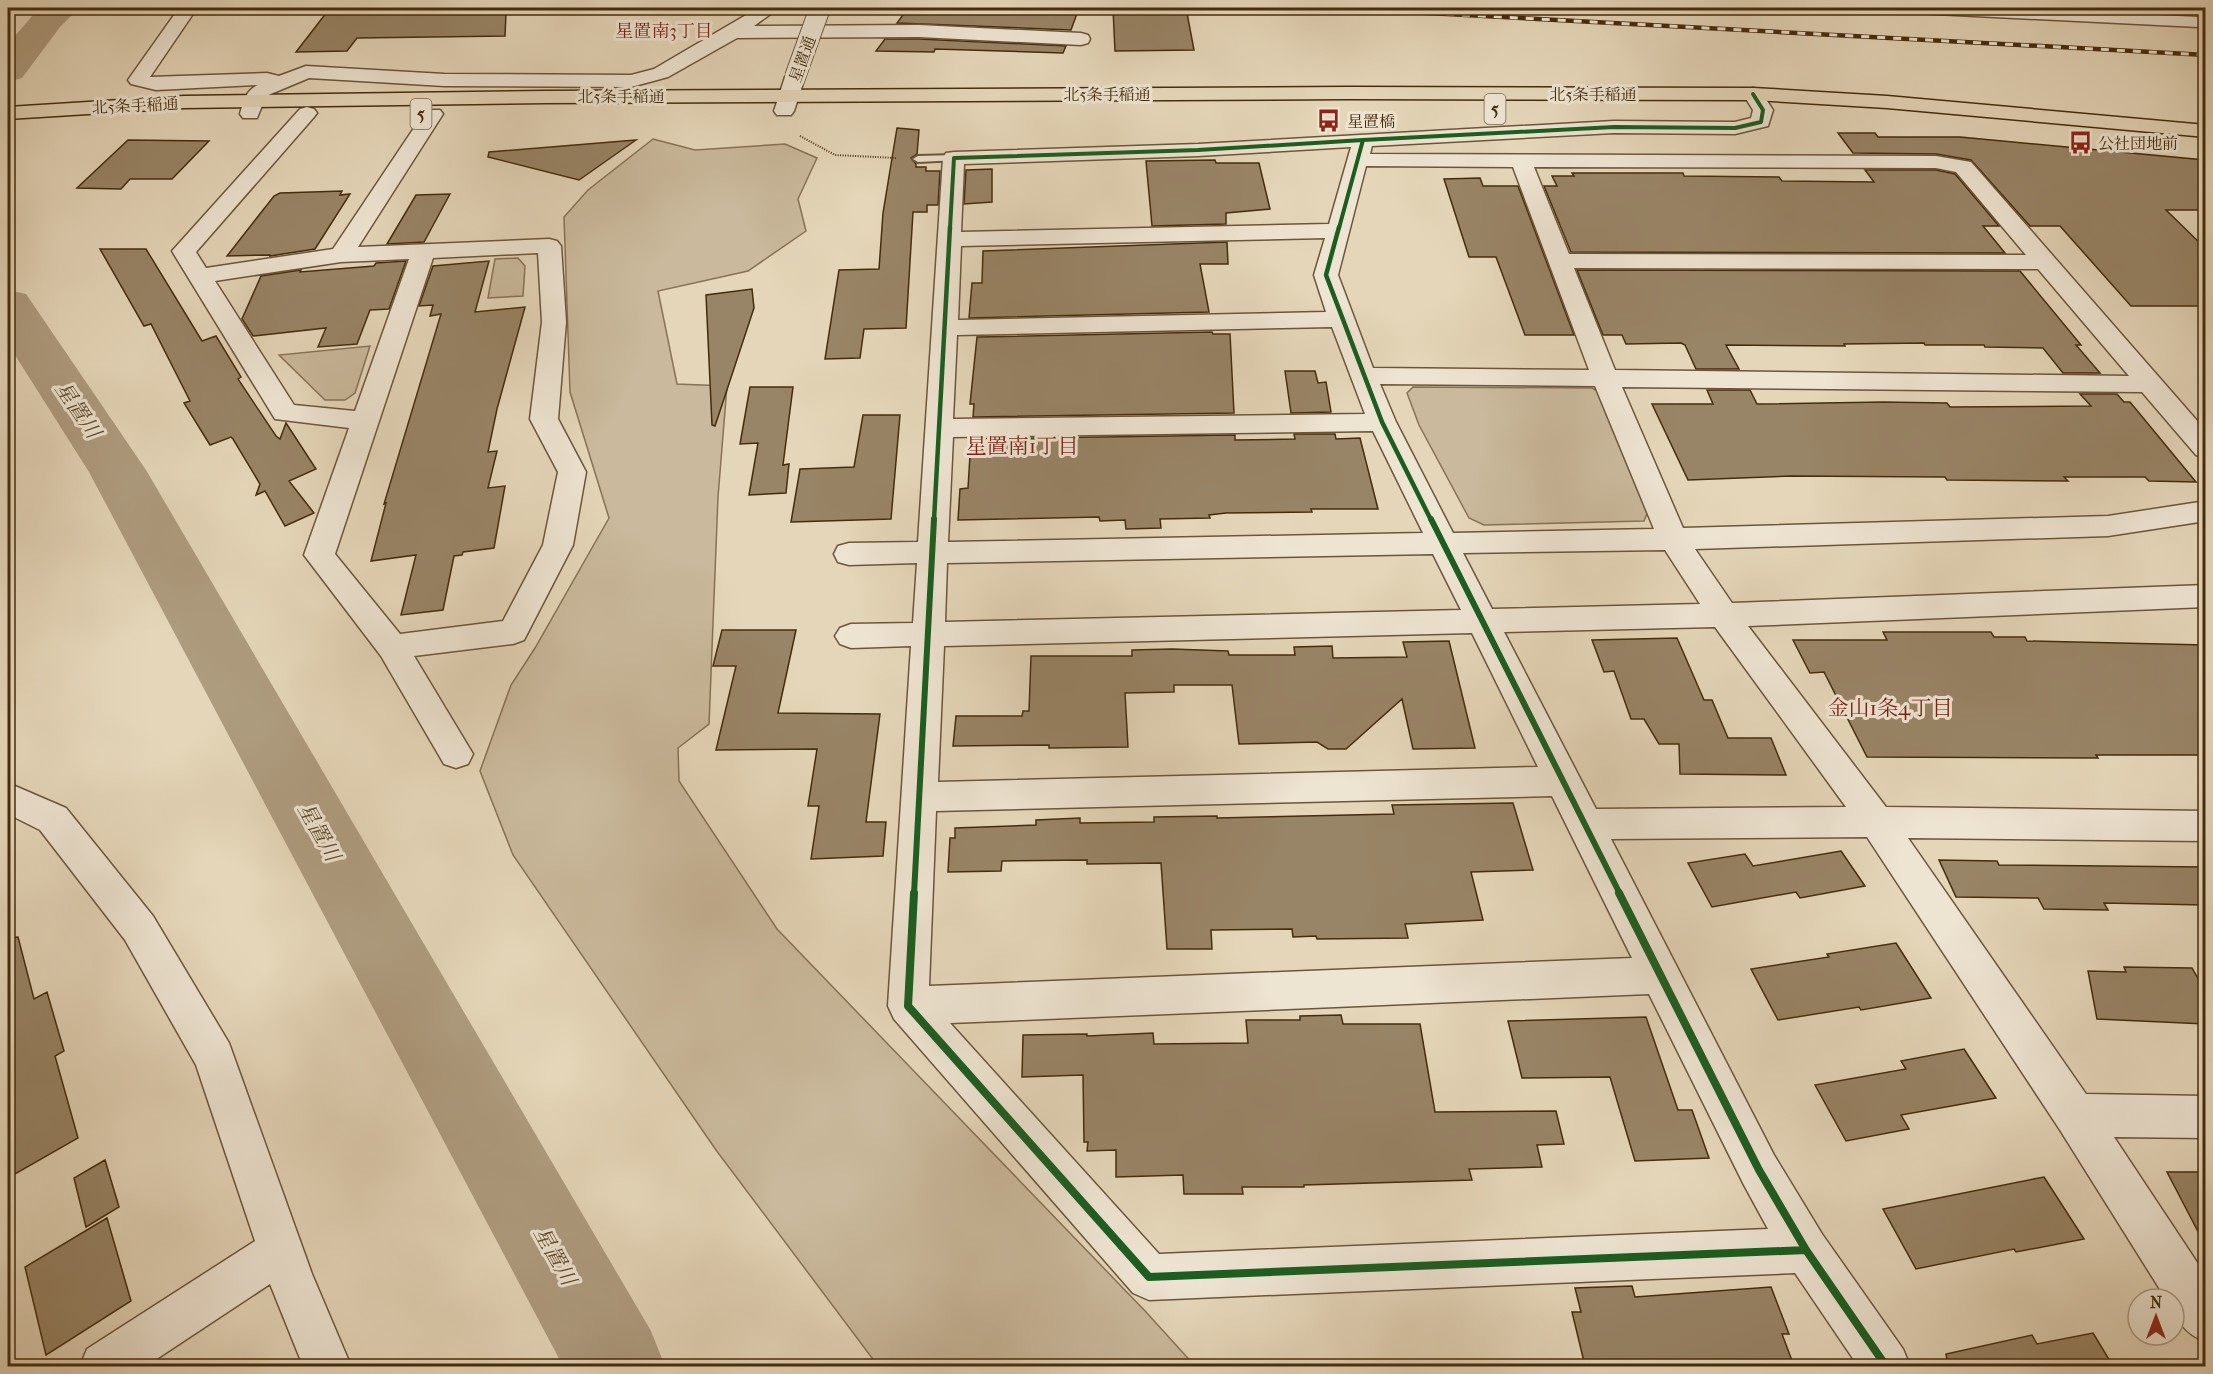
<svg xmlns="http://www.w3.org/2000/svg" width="2213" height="1374" font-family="'IM FELL French Canon','Noto Serif JP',serif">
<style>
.green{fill:#cab99c;stroke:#877254;stroke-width:1.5}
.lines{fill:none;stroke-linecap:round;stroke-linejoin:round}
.river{fill:#ae9c7f;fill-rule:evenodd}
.building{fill:#988466;stroke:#442c0d;stroke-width:1.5}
.service-casing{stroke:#6c5638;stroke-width:4}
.minor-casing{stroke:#6c5638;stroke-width:3}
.tertiary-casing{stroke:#6c5638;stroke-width:3}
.trunk-casing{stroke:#442c0d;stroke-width:3}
.path{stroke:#442c0d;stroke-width:2;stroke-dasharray:1 1.5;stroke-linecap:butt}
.service{fill:#eee4d2;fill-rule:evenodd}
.minor{fill:#eee4d2;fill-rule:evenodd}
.tertiary{fill:#eee4d2;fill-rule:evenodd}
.trunk{fill:#e5d6b9;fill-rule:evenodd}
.rail-casing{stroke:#442c0d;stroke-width:4.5}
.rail{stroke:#eee4d2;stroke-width:3;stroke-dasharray:8;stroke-linecap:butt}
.tertiary-bridge-casing{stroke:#6c5638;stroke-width:22;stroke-linecap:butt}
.tertiary-bridge{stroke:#eee4d2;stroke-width:20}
.cycleway-far3-casing{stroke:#eee4d2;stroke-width:6}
.cycleway-far2-casing{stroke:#eee4d2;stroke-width:8}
.cycleway-far1-casing{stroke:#eee4d2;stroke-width:10}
.cycleway-casing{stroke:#eee4d2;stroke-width:11}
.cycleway-far3{stroke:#1b5e20;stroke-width:4}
.cycleway-far2{stroke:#1b5e20;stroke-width:4.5}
.cycleway-far1{stroke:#1b5e20;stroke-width:6}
.cycleway{stroke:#1b5e20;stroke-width:8}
.labels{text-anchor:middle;stroke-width:6;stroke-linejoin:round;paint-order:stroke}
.far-street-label{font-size:16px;fill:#442c0d;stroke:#eee4d2}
.far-poi-label{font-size:16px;fill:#442c0d;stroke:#eee4d2;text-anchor:start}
.far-neighbourhood-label{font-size:18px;fill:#7a1f14;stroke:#eee4d2}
.shield{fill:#eee4d2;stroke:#776348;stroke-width:1.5}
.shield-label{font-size:18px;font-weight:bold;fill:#442c0d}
.water-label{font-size:21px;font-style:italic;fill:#5e482a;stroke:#eee4d2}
.neighbourhood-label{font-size:21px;fill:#7a1f14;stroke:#eee4d2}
</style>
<rect width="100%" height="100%" fill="#e5d6b9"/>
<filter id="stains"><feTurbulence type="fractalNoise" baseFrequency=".00333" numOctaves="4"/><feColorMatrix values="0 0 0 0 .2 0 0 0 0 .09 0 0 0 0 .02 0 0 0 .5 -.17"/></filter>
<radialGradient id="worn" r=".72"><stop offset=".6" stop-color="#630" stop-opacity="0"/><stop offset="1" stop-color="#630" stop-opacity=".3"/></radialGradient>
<path class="green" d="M653,139L695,150L785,144L817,158L798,199L806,231L748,271L658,291L677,384L727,386L718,497L709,724L678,748L679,781L777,929L1146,1312L1195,1366H878L716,1150L513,855L480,771L511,685L535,648L609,518L570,392L564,217L588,190Z
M518,258L525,266L523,296L488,298L495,259Z
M370,346L355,393L345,400H325L279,355Z
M1413,387L1592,388L1603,394L1648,511L1644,521L1484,525L1469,518L1419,425L1407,393Z"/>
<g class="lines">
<path class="river" d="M39,8H79L60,27L22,78L8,82V44Z
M8,290L26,294L146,470L651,1331L665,1366H563L89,472L8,344Z"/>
</g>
<path class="building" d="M330,8H464L461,11L506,13L505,36L357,38L347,51L296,52Z
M908,8H1079L1071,30L897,23Z
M1113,9L1187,13L1194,50L1115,51Z
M885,39H919L1066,46L1063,53L935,49L934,52L876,51Z
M897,128L919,130L917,154L911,158L916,164V167H926V171H940L938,205H927V212H913L906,328L864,329L860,358L825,359L839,270L879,269L883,213Z
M1838,133H1875L1878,137H1960L2205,160V210H2166L2205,248V306H2131L2060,226H2030L1971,160L1936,154L1853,153Z
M128,140L209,141L172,179H130L121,189L77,188Z
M636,140L579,180L488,157L489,152Z
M1215,160L1216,163H1259L1270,209L1226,213V224L1152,226L1146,161Z
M992,169V202L964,204L966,170Z
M1865,170H1936L1955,174L1999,226H1983L2005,253L1571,252L1544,186H1557L1552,176H1574L1572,173H1683L1684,176L1779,177L1782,181L1874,182Z
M1480,178L1483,186H1518L1574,335H1525L1496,257H1469L1444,179Z
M342,191L340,195L350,194L315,249L270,256V255L227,256L274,196L280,193Z
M450,194L424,242L387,244L416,195Z
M1227,242L1228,264H1200L1209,312L969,318L972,283H982L983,251Z
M100,249H146L202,341L216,336L241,377L238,379L276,436L280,439L286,423L316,469L289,481L314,513L285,526L265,491L256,495L260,484L233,439L231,437L210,445L184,403L190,401L151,324L144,326Z
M406,261L389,309L370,310L357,344L318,347L326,328L253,336L242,319L261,276L301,270L300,272L374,266L376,263Z
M489,261L475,312L525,307L497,409L488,452L497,451L488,488L505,486L494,548L463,552L462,555L454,556L443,610L401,615L416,555L371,561L386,503L384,504L441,314L430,316L433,305L419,306L433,266Z
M1577,270L2020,271L2081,345H2076L2100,373H2063L2043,348L1985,347L1984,345H1925L1924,343L1844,344L1845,346L1726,345L1739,369H1696L1685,345L1681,343L1626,344L1622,335H1603Z
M752,289L754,308L715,426L712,425L706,295Z
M1212,332L1213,334H1230L1234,413L973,417L974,404H970L977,337Z
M1285,371H1315L1318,383L1326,382L1331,412L1291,413Z
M750,387H793L783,465L789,464L786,493L749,495L758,443L740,444Z
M1707,390H1750L1757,404L1883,402L1947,403L1950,407L2091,406L2080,394H2117L2124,402H2130L2196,482L2149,481L2145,477H2064L2068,481L1947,480L1945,477L1791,476L1688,480L1652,404H1713Z
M863,415H900L891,519L791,522L800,469L854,467Z
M1294,434H1335L1336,439L1360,438L1378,509H1311L1312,512L1226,513L1209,515L1210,518L1160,519L1161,528L1126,529L1125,520L1100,521L1099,517L958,520L960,489L968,488L971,439L1235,435V440L1295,439Z
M722,630H796L778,713L880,714L866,822H886L883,856L811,859L819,806H808L817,749L716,750L736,666H713Z
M1883,632H1991L1994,637H2025L2027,641L2205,645V755H2096L2098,758L1867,757L1824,672L1810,673L1793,640H1887Z
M1677,638L1704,700H1712L1728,738H1771L1786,775L1680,774L1679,744H1659L1644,719H1631L1614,671L1604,672L1592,640Z
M1449,641L1475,748L1413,749L1402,699L1346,749H1328L1317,742L1239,744L1232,685H1174V692L1125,693L1128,747L1049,748V745L953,746L956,716H1022L1023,711H1029L1031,656H1132V650L1172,649L1228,651L1229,655H1295L1294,647L1332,646L1333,658L1407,657L1403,642Z
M1513,803L1533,870L1471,872L1483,920L1405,924L1408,938L1317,939L1316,936L1293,937L1292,929L1211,930L1212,949H1167L1161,863L1087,864V860L1002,861L1001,871L948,872L950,838H955V828L1036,825V820L1080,818V823L1154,822V817L1217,816V818L1394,814L1392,805Z
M1841,851L1865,886L1800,898L1796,892L1712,907L1688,863L1745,854L1753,866Z
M1939,860L1997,861L1999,865L2205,867V905L2104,903L2108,910L2044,909L2038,898L1956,897Z
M18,937L34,999L47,992L64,1051L55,1056L78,1138L8,1178V938Z
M1896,943L1931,998L1861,1010L1859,1007L1778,1020L1751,969L1829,957L1827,954Z
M2124,967L2192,968L2205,991V1024L2097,1019L2088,971L2126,972Z
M1341,1015L1343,1024H1420L1435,1112L1556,1111L1564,1144L1537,1145L1542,1167L1469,1169L1472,1180L1304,1185V1187H1242L1243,1194H1184L1183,1175L1116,1177V1150L1087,1151L1088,1142H1084L1083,1075L1022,1077L1023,1035L1087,1034V1036L1153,1033L1154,1044L1248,1043L1246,1020H1300V1016Z
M1646,1017L1678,1110H1692L1709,1158L1635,1161L1610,1077L1522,1078L1508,1021Z
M1964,1049L1996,1098L1901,1115L1909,1129L1846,1141L1815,1085L1906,1069L1901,1061Z
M105,1160L119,1207L86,1227L74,1178Z
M2167,1172H2205V1245Z
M2044,1177L2084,1239L2016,1252L2014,1249L1916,1269L1883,1209Z
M107,1218L131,1301L46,1355L25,1267Z
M1632,1286L1635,1297L1771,1287L1789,1334H1782L1794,1366H1585L1572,1312H1581L1575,1288Z
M2093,1333L2113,1366H1948L1946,1354L2032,1335L2037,1344Z"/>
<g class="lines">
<defs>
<path id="service" d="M954,155L959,158L958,160L918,162L913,159L918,156Z"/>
<path id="minor" d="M179,8H197L150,77L267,73L279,76L306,66L444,74L631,75L654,69L758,8H779L754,26L919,25L1081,33L1088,35L1090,39L1088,43L1081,45L919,37L737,38L668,77L631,87L444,86L309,78L266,96L257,118H243L240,114C243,102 246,90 258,85L156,90L131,84L128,80Z
M1906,8H2015L2198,17L2204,18L2206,24L2198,27L1915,13L1909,12Z
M1753,88L1760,90L1773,110L1768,126L1735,134L1614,133L1372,146L1370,154L1936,156L1971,162L2206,431V458L2196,455L2142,392L1622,387L1683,528L2108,516L2206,501V521L2108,536L1695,549L1732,603L2206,585V607L1748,626L1886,807L2206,811V841L1908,838L2086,1094L2206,1096V1138L2114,1137L2206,1276V1342C2186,1334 2174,1321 2174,1299H2166L2060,1130L1867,837L1611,839L1774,1155L1822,1234L1903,1349L1910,1366H1858L1795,1273L1149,1300L1133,1293L894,1019L888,1006L911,646L851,648L840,644L835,636L840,628L851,624L913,623L917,563L849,565L838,562L834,554L838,546L849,543L918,542L943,158L946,153L954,152L1198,144L1614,121L1735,122L1751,118L1753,110L1743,94L1746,90ZM1351,147L1329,224L961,232L964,164L1198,156ZM1366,166L1513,167L1589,370L1373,368L1338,275ZM1534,167L1936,168L1956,172L2026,255L1569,254ZM1325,238L1314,275L1326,312L958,320L961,246ZM1574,268L2038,269L2129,376L1615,370ZM1332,327L1365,414L953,419L957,335ZM1380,384L1595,386L1654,529L1453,533L1396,422ZM1373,431L1423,533L948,542L953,437ZM1665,550L1700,604L1492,609L1463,553ZM1433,554L1461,610L945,622L947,563ZM1715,627L1846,807L1596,809L1504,632ZM1472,633L1538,767L938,782L944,646ZM1552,796L1632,958L929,986L936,811ZM1649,994L1744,1185L1768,1229L1159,1254L950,1023Z
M307,107L314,109L317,113L314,117L196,252L206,268L333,249L426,110H440L443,114L358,247L549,239L557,241L561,246L566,322L558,419L586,472L573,545L524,640L513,644L414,656L473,754L468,764L456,768L444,764L381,656L304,555L349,428L275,419L172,251L300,109ZM538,253L542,322L530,419L558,472L543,545L503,621L400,634L335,554L433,258ZM409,259L355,411L294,405L215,281L341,262Z
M8,783L66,808L153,916L229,1043L312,1274L351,1366H303L270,1284L146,1366H80L87,1349L255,1241L196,1065L125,940L40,830L8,814Z"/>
<path id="tertiary" d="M795,71L802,73L805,77L794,111L791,115H777L774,111L785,77L788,73Z"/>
<path id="trunk" d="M1349,87L1753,88L1887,96L2206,125V137L1887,108L1753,100L1349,99L545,103L184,108L8,119V107L184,96L545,91Z"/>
</defs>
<use href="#service" class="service-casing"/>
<use href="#minor" class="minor-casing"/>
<use href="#tertiary" class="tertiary-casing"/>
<use href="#trunk" class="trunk-casing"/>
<path class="path" d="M800,136L835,155L896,158"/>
<use href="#service" class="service"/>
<use href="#minor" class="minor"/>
<use href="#tertiary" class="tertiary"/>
<use href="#trunk" class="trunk"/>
<defs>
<path id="rail" d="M1334,8L2206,55"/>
</defs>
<use href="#rail" class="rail-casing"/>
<use href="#rail" class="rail"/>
<defs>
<path id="tertiary-bridge" d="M795,77L820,8"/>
</defs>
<use href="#tertiary-bridge" class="tertiary-bridge-casing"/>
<use href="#tertiary-bridge" class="tertiary-bridge"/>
<defs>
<path id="cycleway-far3" d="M950,228L954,158L1198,150L1363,140
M1339,228L1363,140L1614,127L1735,128L1761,122L1763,110L1753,94"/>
<path id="cycleway-far2" d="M1339,227L1326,275L1382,422L1431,520
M934,520L950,227"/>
<path id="cycleway-far1" d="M1431,519L1620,894
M914,894L934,519"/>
<path id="cycleway" d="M914,893L908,1006L1149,1277L1806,1250
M1619,893L1759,1170L1806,1250L1886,1366"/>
</defs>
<use href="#cycleway-far3" class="cycleway-far3-casing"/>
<use href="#cycleway-far2" class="cycleway-far2-casing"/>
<use href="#cycleway-far1" class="cycleway-far1-casing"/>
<use href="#cycleway" class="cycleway-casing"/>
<use href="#cycleway-far3" class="cycleway-far3"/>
<use href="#cycleway-far2" class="cycleway-far2"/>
<use href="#cycleway-far1" class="cycleway-far1"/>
<use href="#cycleway" class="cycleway"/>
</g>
<defs>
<symbol id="bus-bare" viewBox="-9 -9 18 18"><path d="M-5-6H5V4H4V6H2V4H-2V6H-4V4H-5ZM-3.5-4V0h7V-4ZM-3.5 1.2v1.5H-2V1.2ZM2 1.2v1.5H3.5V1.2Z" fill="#8f2418" stroke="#eee4d2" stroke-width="2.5" paint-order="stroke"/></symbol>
</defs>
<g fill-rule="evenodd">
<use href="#bus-bare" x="1312" y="104" width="33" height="33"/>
<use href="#bus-bare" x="2064" y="126" width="33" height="33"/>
</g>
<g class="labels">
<g class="far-street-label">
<text transform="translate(802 59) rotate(-70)" y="6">星置通</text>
<text x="1107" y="100">北5条手稲通</text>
<text x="1593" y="100">北5条手稲通</text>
<text x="621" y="102">北5条手稲通</text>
<text transform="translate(135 105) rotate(-3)" y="6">北5条手稲通</text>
</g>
<g class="far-poi-label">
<text x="1347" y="127">星置橋</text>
<text x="2098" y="149">公社団地前</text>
</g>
<g class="far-neighbourhood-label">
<text x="664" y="37">星置南3丁目</text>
</g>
<g class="shield">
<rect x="1484.5" y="94" width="21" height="30" rx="4.5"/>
<rect x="410.5" y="99" width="21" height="30" rx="4.5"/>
</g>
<g class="shield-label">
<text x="1495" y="115">5</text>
<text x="421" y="120">5</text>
</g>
<g class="water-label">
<text transform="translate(78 410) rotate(56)" y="7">星置川</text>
<text transform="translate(319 832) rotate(61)" y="7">星置川</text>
<text transform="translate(555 1256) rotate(61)" y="7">星置川</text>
</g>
<g class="neighbourhood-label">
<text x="1022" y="453">星置南1丁目</text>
<text x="1890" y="715">金山1条4丁目</text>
</g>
</g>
<rect width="2213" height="1374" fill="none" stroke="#e5d6b9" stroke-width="30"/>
<rect x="9" y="9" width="2195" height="1356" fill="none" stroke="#442c0d" stroke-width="3"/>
<rect x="15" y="15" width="2183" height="1344" fill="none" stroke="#442c0d" stroke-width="1.5"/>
<g transform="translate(2156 1317)"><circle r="28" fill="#eee4d2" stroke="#aa9a83" stroke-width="1.5"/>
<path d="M0-4.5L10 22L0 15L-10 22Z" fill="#8f2418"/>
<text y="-9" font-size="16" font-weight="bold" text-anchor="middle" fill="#442c0d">N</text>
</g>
<rect width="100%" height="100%" filter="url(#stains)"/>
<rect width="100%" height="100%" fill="url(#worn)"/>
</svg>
